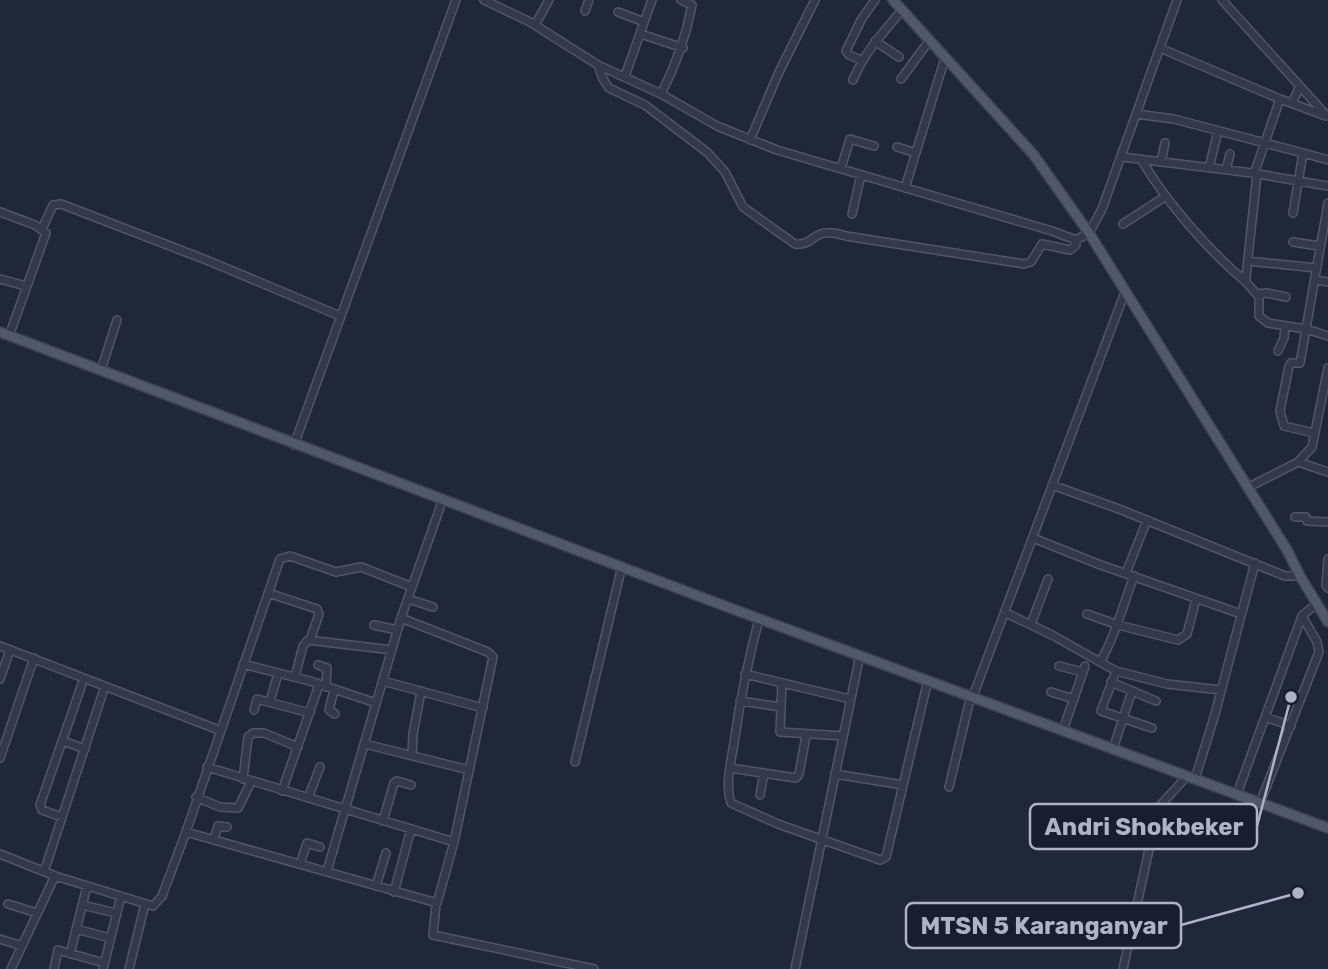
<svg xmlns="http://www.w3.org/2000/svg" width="1328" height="969" font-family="Rubik,sans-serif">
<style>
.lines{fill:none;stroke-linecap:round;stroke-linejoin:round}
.minor-casing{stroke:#515667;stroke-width:10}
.major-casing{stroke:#3d4253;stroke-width:12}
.minor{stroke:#333949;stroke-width:7}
.major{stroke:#515869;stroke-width:9}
.leader{fill:none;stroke:#aeb3c6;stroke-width:2.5}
.callout-dot{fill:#aeb3c6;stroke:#191e2e;stroke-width:2.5}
.callout{fill:#191e2e;stroke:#aeb3c6;stroke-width:2.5}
.callout-label{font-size:24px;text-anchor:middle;font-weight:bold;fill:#aeb3c6}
</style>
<rect width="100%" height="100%" fill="#202739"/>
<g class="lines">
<defs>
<path id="minor" d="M484,0L530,22L598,65L661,94L717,126L777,150L1052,231L1076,240L1089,233L1102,209L1177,0
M1222,0L1325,114
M585,11L589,0
M618,12L644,22
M535,25L549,0
M641,34L683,48
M875,41L899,57
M1160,48L1280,99L1326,116
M861,60L849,55L846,51L861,20L875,0
M598,65L603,79L609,88L645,105L708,153L725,172L743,207L795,244C817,246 811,225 846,236L1024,264L1031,262L1042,244L1070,250L1076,245V240
M625,76L652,0
M901,79L929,41
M853,80C865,51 883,33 902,10
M661,94C676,65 686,37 692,5L681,0
M1292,103L1300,86
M1136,114L1174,119L1303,153L1293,213
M750,140L779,72L815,0
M897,147L916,153
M1303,153L1328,160
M1122,157L1252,173L1328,186
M1141,159C1166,202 1208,250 1246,282
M1161,162L1165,143
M841,168L850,139L874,146
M1209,168L1218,131
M1226,170L1230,154
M1254,174L1280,99
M1257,174L1246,277V282L1259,297V316L1268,323L1306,329L1328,336
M905,188L945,58
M0,212L35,225L46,233L9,336
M852,214L861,175
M1123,224L1166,196
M42,229L53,205L61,204L209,261L340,316
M1293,242L1319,246
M1248,261L1317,268
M0,279L26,286
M1315,280L1328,282
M1257,294L1267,293L1286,297
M1278,351L1284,338L1285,326
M101,370L117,320
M1314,433L1284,426L1280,411L1289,366L1291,363H1300L1328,203
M294,445L456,0
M1298,462L1312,447L1328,368
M1052,485L1119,509L1285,576H1300
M1247,488L1298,462L1328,472
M1295,517H1306L1307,521L1328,522
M1033,538L1098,564L1241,614
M1328,559L1326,585L1328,588
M1126,573L1147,520
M268,593L317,609L319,614L310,640
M408,599L433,607
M1006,613L1052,635L1116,671L1167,684L1221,690
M1087,614L1118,625L1178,640L1187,634L1196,599
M759,619C748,660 740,701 734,743C731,762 725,784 731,803L778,824L880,860L886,857L928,680
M1031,624L1048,579
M374,625L397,630
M0,646L219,730
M1100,662C1115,637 1123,605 1134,576
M243,664L310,681L376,703
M318,665L327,668L326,687
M1059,666L1083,672
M1116,671L1101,711L1152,728
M745,674L850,699
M295,677L303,646L308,640L392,650
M0,679L10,650
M383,681L483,708
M1111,682L1156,701
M782,683L780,732L843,736
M334,690L329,710L335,714
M1051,692L1074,699
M973,696L1125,292
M270,701L278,674
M740,701L781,707
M254,710L257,699L310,713
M1265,717L1291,726
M1063,730L1085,666
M63,741L85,749
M365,744L469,770
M1113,749L1132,691
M412,755L413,734L421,692
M0,758L34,658
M575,762L622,566
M207,767L454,842
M730,768L796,778L799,774L806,736
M835,774L903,785
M243,779L248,737L253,733H264L298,747
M1195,779L1215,714L1255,563
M949,787L971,695
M282,791L319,685
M1237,794L1302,616L1316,604
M760,795L764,773
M196,797L220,807L238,808L251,782
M308,798L320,767
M1260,803L1319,652L1317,642L1302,616
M62,817L42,810L40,805L82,684
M383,821L394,783L397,781L411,785
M186,832L280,559L290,556L336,572L361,567L412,587
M214,839L218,826L227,827
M0,854L55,876L153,906L162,896L186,832L437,903L454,842L493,657L488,652L401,618
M300,864L307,843L320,847
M327,871L401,618L443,499
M44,872L103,692
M376,886L386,853
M394,892L411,829
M8,904L37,913
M436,904L433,935L594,969
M82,905L116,913
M76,929L110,938
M0,939L22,946
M70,954L87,886
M11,969L55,876
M54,969L58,950L104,963
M103,969L121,896
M129,969L145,904
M795,969L860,655
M1123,969L1158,808L1187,776"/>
<path id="major" d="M893,0L1033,154L1089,233L1287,550L1300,576L1328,622
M0,332L738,611L1328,828"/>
</defs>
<use href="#minor" class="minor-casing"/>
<use href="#major" class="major-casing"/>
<use href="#minor" class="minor"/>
<use href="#major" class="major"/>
</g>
<path class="leader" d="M1291 697L1257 826M1298 893L1181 925"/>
<g class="callout-dot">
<circle cx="1291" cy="697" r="7"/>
<circle cx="1298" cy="893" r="7"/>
</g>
<g class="callout">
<rect x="1030" y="804" width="227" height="45" rx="7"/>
<rect x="906" y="903" width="275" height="45" rx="7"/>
</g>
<g class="callout-label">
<text x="1144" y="835">Andri Shokbeker</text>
<text x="1044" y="934">MTSN 5 Karanganyar</text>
</g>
</svg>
